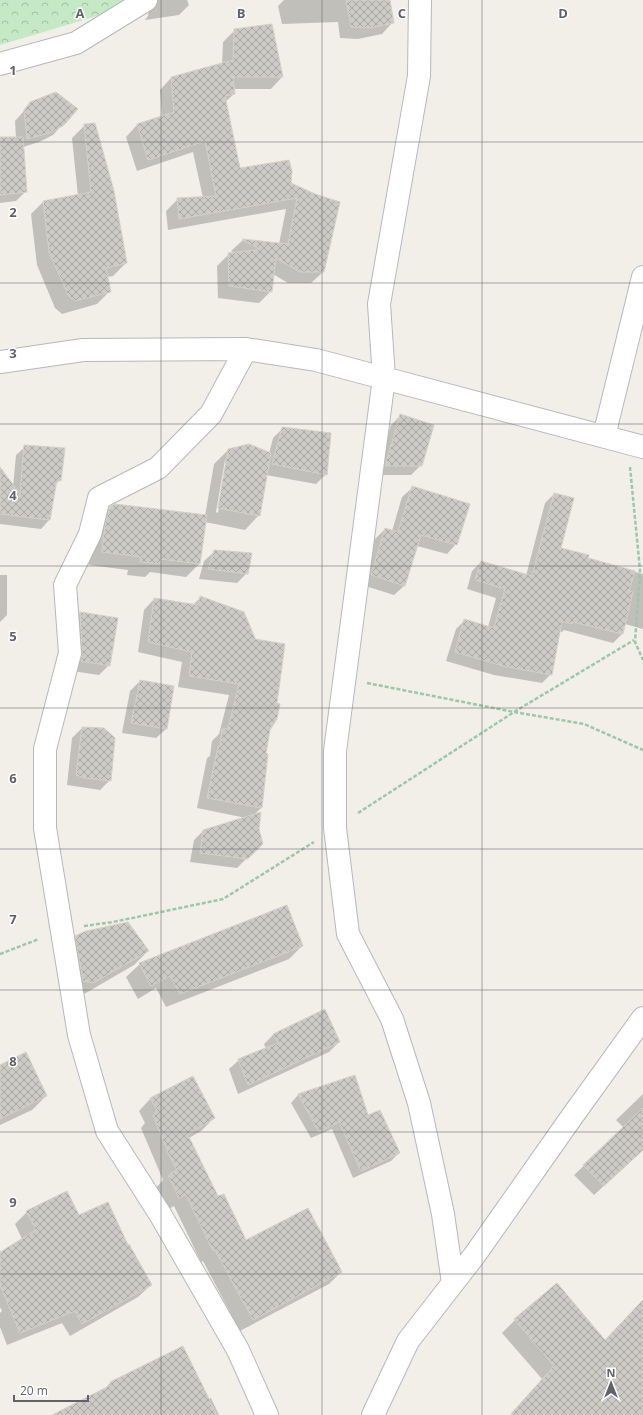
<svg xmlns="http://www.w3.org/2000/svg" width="643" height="1415" font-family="'Open Sans',sans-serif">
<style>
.forest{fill:url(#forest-crowns)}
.shadow{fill:#0003;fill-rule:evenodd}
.building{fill:url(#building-cross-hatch);stroke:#d6d1c6}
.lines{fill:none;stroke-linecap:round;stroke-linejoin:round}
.street-casing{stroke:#b5b8bc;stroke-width:24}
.path{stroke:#9cc7a9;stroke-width:2.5;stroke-dasharray:4 2;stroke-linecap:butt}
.street{stroke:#fff;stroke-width:22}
.grid{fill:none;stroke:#5f6368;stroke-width:1;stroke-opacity:0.55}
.grid-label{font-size:13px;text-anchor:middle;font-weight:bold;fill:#5f6368;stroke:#fff;stroke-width:3;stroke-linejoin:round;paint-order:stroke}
</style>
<defs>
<pattern id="forest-crowns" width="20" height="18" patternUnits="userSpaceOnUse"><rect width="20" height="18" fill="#c5e8c5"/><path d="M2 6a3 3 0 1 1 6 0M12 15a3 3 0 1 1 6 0" fill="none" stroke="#a3c0a4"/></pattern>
<pattern id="building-cross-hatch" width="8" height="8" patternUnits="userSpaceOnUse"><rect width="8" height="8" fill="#cccac5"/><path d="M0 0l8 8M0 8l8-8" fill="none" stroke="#a9a8a4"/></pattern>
</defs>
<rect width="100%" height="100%" fill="#f1efe8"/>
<path class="forest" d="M0,0H137V4L0,45Z"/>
<path class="shadow" d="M144,0H187L189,5L179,15L145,20L148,16L149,10Z
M284,0H389L392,23L382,34L358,39L340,38L338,22L282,24L278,6Z
M235,30L282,77L271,89H233L234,94L225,102L240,169L290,184L315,195L323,272L311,283H288L273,274L271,291L259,303L218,298L217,266L229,254L235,253L231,251L243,240L279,244L286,209L168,230L166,211L178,199L203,198L193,152L137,171L126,137L137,125L162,117L160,90L171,78L222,64L223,42Z
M31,103L63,124L53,135L39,142L23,147L26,191L16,201L0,203V138H16L15,121Z
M85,125L126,263L113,276L107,277L110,291L97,304L62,314L55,308L37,265L31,214L43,202L78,196L72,138Z
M400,416L421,465L411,475H376L391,425Z
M283,428L326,474L316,484L266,475L259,515L245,530L205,522L200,563L186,577L150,572L145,577L127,575L128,570L89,565L92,538L97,521L110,507L205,516L214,464L228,450L269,454L273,438ZM225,460H227L218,513L216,512Z
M25,447L60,480L55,485L49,520L41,529L0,524V469L13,487L16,455Z
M412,488L456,544L447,554L417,546L404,586L394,595L362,585L375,539L385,529L392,531L402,497Z
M554,494L560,548L587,559L643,574V629L625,624L622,634L613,643L564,630L562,632L559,631L551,674L542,683L494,675L446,661L456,629L465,620L488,627L496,598L467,589L472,571L481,562L526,576L545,503Z
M214,552L247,573L237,583L199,579L204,561Z
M0,575H7V615L0,622Z
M201,597L269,730L265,754L267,755L261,808L253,816L262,843L237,868L190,862L194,840L203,831L246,818L197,808L207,758L210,756L212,741L219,734L229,695L178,687L182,662L138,652L144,610L154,599L193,605Z
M80,613L117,619L109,665L99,675L72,671L70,623Z
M140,681L166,729L156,738L122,733L130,691Z
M82,728L110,780L100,790L67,785L72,738Z
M76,937L148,951L134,965L79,997L62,951Z
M302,946L289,959L166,1007L156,988L138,999L126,977L140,964Z
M274,1034L339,1042L329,1052L238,1094L229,1069L239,1060L266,1049L264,1044Z
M0,1066L46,1096L32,1110L0,1125Z
M355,1076L368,1117L399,1153L391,1161L353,1178L332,1129L311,1138L291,1103L298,1095Z
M643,1094V1135L632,1160L594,1195L574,1175L624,1128L616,1120Z
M151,1098L214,1118L201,1131L189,1138L218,1198L246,1241L341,1272L329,1284L240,1331L203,1261L201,1262L174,1206L167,1210L156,1188L163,1180L141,1128L145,1123L139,1111Z
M27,1212L79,1216L128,1247L151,1285L138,1297L70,1336L62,1323L7,1345L0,1327V1313L2,1311L0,1307V1253L22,1239L15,1224Z
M557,1285L605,1341L643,1300V1415H510L542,1379L502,1333L515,1320Z
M182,1348L208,1399L211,1398L219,1415H54L104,1390L110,1383Z"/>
<path class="building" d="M346,0H390L394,23L369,28L351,27Z
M272,24L283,77H233L235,94L225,96L240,168L289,160L292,171L291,183L315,194L340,202L324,272H300L276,258L272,292L229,286L228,253L257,250L258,248L242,240L243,239L288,244L297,198L179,219L177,198L216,196L205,141L148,160L137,124L174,112L171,77L233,60L234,29Z
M56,92L78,109L64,125L50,133L27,139L24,110L30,102Z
M95,123L114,191L127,263L106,268L111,292L75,301L68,295L49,252L43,201L91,192L84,124Z
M0,137H23L27,192L0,195Z
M400,414L434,425L422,466H385Z
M282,427L331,433L327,475L272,464Z
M249,444L271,453L260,516L218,508L228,449Z
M24,445L65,448L61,481L57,480L50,520L0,514V467L20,494Z
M412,486L470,504L457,545L421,535L405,586L371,575L385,528L398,532Z
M554,493L574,498L561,548L589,555L588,558L635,571L629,591L633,592L623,634L573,622L572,624L562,621L552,675L503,666L455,652L464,619L494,628L505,589L475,580L481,561L532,576Z
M115,504L207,515L200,564L161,559L160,564L140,562L141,557L102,552L105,524L110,507Z
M214,550L252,553L248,574L208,569Z
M200,596L244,612L255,638V639L285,644L277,703L280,704L277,719L270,730L266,754H268L262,808L207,798L218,747H220L222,729H228L239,684L189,676L192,652L148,642L154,598L198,605Z
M80,612L118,618L110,666L81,661L82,652Z
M140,680L174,686L167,729L131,723Z
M82,727L104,728L115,738L111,781L85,778L76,775Z
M261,812L259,829L263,844L248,859L200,853L203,830Z
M287,905L303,946L180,994L170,976L151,986L139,963Z
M128,922L149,951L93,983L83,981L75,936L86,931Z
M325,1009L340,1042L248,1085L238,1059L278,1043L273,1034Z
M26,1052L47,1096L0,1119V1065Z
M355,1075L368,1115L380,1110L400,1153L361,1171L339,1122L319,1132L298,1094Z
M193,1076L215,1118L188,1135L218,1196L224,1194L246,1240L308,1208L342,1272L253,1320L215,1250L213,1251L186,1195L179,1198L168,1175L177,1170L168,1153L153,1115L157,1110L150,1098Z
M643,1108V1150L604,1186L583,1165Z
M67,1191L79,1215L108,1202L128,1245L129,1244L152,1285L82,1324L75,1311L20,1333L0,1285V1252L36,1230L26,1211Z
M557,1283L605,1340L643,1300V1415H510L554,1366L514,1319Z
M183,1346L217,1415H52L111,1385L110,1382Z"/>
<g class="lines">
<defs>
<path id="street" d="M420,0L419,76L379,304L384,378L335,751V828L348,934L392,1019L419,1103L443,1214L453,1283
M0,64L76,43L146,0
M246,349L211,414L158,468L99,498L90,534L65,585L70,653L45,749V828L79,1035L107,1131L160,1214L238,1350L267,1415
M0,362L83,350L246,349L316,360L643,447
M604,436L643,277
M373,1415L408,1341L474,1256L571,1118L643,1018"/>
</defs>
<use href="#street" class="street-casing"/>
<path class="path" d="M630,467L640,570L635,642L643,660
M367,683L514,712L584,724L643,750
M358,813L514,712L634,640
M84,926L113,922L223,899L314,842
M0,954L39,939"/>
<use href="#street" class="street"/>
</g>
<path class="grid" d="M161,0V1415M322,0V1415M482,0V1415M0,142H643M0,283H643M0,424H643M0,566H643M0,708H643M0,849H643M0,990H643M0,1132H643M0,1274H643"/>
<g class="grid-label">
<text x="80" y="18">A</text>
<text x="241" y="18">B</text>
<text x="402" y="18">C</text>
<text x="563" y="18">D</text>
<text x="13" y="75">1</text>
<text x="13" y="217">2</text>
<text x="13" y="358">3</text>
<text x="13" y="500">4</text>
<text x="13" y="641">5</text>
<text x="13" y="783">6</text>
<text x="13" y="924">7</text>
<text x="13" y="1066">8</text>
<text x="13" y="1207">9</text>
</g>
<g transform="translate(611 1383)" stroke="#ffffff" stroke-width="3" paint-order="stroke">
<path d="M0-3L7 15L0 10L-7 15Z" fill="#5f6368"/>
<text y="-6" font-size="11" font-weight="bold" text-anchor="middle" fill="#5f6368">N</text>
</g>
<path d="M14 1395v6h74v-6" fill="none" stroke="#5f6368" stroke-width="2"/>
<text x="20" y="1395" font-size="12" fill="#5f6368" stroke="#ffffff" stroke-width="3" paint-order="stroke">20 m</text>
</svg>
